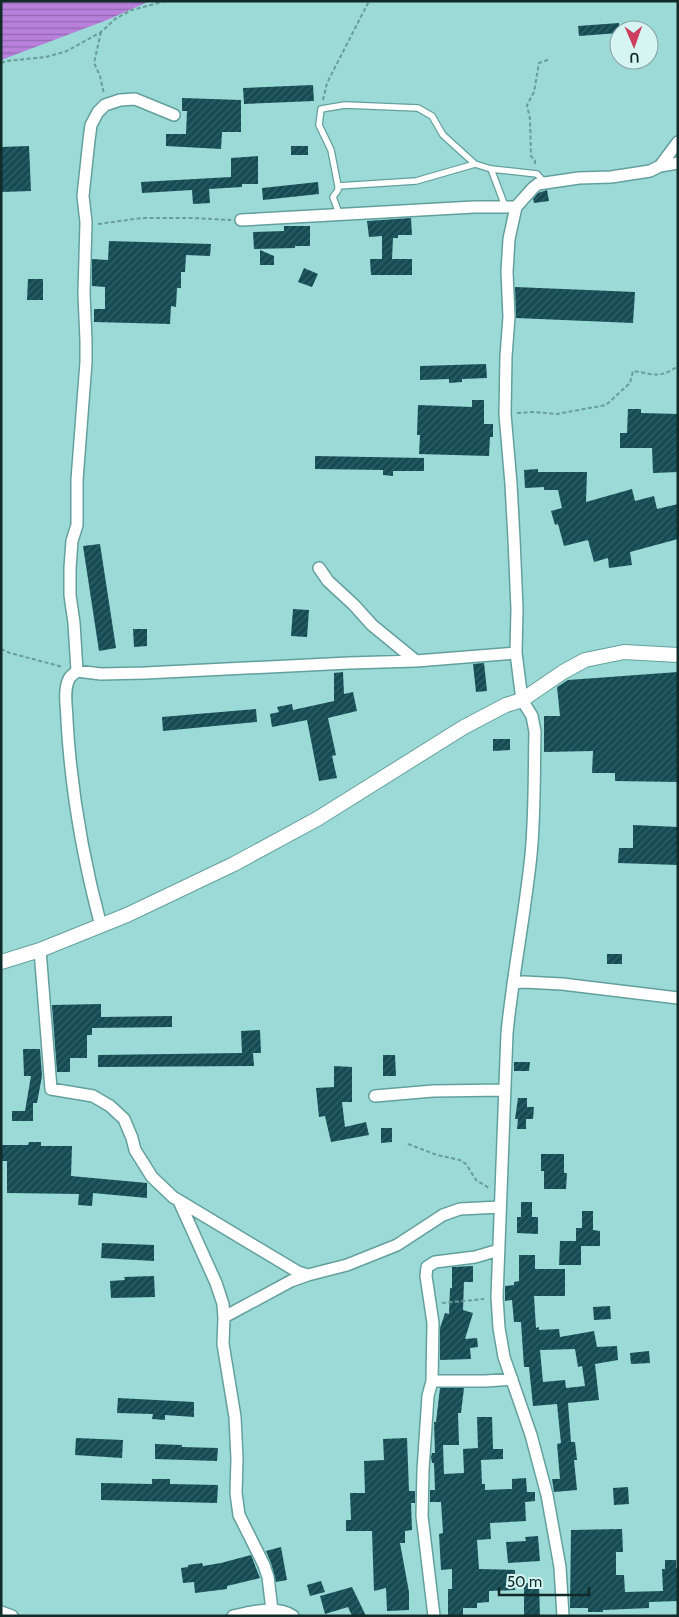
<svg xmlns="http://www.w3.org/2000/svg" width="679" height="1617" font-family="Cabin,sans-serif">
<style>
.water{fill:url(#water-rules)}
.building{fill:url(#building-hatch);fill-rule:evenodd}
.lines{fill:none;stroke-linecap:round;stroke-linejoin:round}
.service-casing{stroke:#63a09d;stroke-width:8}
.minor-casing{stroke:#63a09d;stroke-width:14}
.tertiary-casing{stroke:#63a09d;stroke-width:16}
.path{stroke:#6a9c99;stroke-width:2;stroke-dasharray:4 2.5;stroke-linecap:butt}
.service{stroke:#fff;stroke-width:5.5}
.minor{stroke:#fff;stroke-width:11}
.tertiary{stroke:#fff;stroke-width:14}
</style>
<defs>
<pattern id="water-rules" width="6" height="5" patternUnits="userSpaceOnUse" patternTransform="scale(1.25)"><rect width="6" height="5" fill="#b87fdb"/><path d="M0 2.5h6" fill="none" stroke="#9468b2"/></pattern>
<pattern id="building-hatch" width="6" height="6" patternUnits="userSpaceOnUse" patternTransform="scale(1.25)"><rect width="6" height="6" fill="#144b54"/><path d="M-1 1l2-2M0 6l6-6M5 7l2-2" fill="none" stroke="#356269"/></pattern>
</defs>
<rect width="100%" height="100%" fill="#9bdad6"/>
<path class="water" d="M1,1H150L107,20L1,60Z"/>
<path class="building" d="M619,23V33L579,36L578,26Z
M313,85L314,101L244,104L243,88Z
M182,98L241,100V132H222L221,149L166,146V134H186L187,111H182Z
M29,146L31,191L1,192V147Z
M291,146H308V155H291Z
M258,156V184H242V187L209,189L210,203L193,204L192,190L142,193L141,182L231,177V158Z
M318,182L319,194L263,200L262,188Z
M547,190L549,201L534,203L533,199L538,193Z
M411,218L412,235H398V238H393L392,259H412V275H371L370,259H382V236L369,237L367,221Z
M284,226H310V246H295V248L254,249L253,232L284,231Z
M109,241L211,244L210,256L186,255L185,272H181V288H177L176,307L171,306L170,324L94,322V309H105V287L92,286V259L108,260Z
M260,250L274,256V265H260Z
M304,268L318,274L312,287L298,282Z
M28,279H43V300H27Z
M515,287L635,292L633,323L516,318Z
M486,364L487,378L462,379V382L449,383V379L420,380V366Z
M472,400H484V424H493V437H490L489,456L419,454L420,435H417L418,405L472,407Z
M628,409H641V413L678,414V472L653,473L652,448H620V433H627Z
M315,456L424,458V471H393V476L383,475V470L315,469Z
M538,469V472H587L586,502L632,489L635,501L654,496L657,509L678,504V539L630,552L632,565L609,568L608,558L594,562L588,540L564,546L558,524L555,525L551,511L562,508L558,490H544V487L525,488L524,470Z
M100,544L116,648L99,651L83,546Z
M293,609L309,610L307,637L291,636Z
M133,629H147V646L134,647Z
M484,663L487,691L476,692L473,664Z
M343,672L344,694L353,692L357,711L328,718L336,755L332,756L337,778L319,781L307,720L272,727L270,714L279,712L277,707L292,704L293,710L334,701V673Z
M678,672V782L615,781V773H592L593,751L544,752V716H560L557,687L568,680Z
M256,709L257,722L163,731L162,717Z
M493,739H510V750L493,751Z
M633,825L678,827V865L618,863L619,848H633Z
M607,954H622V964H607Z
M101,1004V1017L172,1016V1027L92,1028V1035H87V1058H70V1072H57L52,1005Z
M260,1030L261,1053H253L254,1066L98,1067V1055L242,1053L241,1031Z
M23,1049H40L42,1076L37,1103H33V1121H12V1111H25L31,1076H24Z
M383,1055H395L396,1076H383Z
M514,1062H530L529,1071H514Z
M334,1066L352,1067V1102H342L345,1127L366,1122L369,1135L331,1142L325,1116L319,1117L316,1088L334,1087Z
M518,1098H527V1107H534L533,1119H526V1129H517L518,1119H515Z
M381,1128H392V1142L381,1143Z
M29,1142H41V1146H72L71,1176L147,1183V1198L93,1193L92,1206L78,1205L79,1194L7,1193V1161H1V1145H28Z
M541,1154H564V1173H567L566,1189H544V1171H541Z
M521,1202H532V1217H538V1234L517,1233V1217H521Z
M582,1211H593V1230L600,1231V1246H581V1265H559L560,1241H576V1228H582Z
M102,1243L154,1245V1261L101,1258Z
M519,1255H535V1269H565V1296H534L536,1328L539,1327V1330L559,1329L560,1337L594,1331L597,1347L617,1346L618,1360L595,1364L599,1400L568,1403L571,1442H575L577,1460H574L577,1490L554,1492L552,1479H560L557,1444L561,1443L557,1404L533,1406L529,1367H524L521,1322H514L512,1300L505,1301V1286L514,1285V1282L519,1281ZM575,1349L578,1367L582,1366L585,1386L566,1388L565,1380L543,1382L540,1350Z
M473,1266V1282H464L463,1310L473,1313L465,1339L477,1338L478,1347L470,1348L471,1359L440,1360V1328L445,1313L449,1314L450,1288H452V1267Z
M154,1276L155,1297L111,1298L110,1281L125,1280L124,1277Z
M610,1306L611,1319L594,1320L593,1307Z
M649,1351L650,1363L631,1364L630,1353Z
M440,1388H464L461,1413H458L459,1445H443L444,1474L464,1473L463,1449L478,1448L477,1417H492L493,1449H503V1459L481,1460L482,1484H485V1490L512,1489V1479L526,1478L527,1492H535V1501L525,1502L526,1521L490,1523L491,1539L477,1540L479,1569L515,1570V1590L489,1591V1602L477,1603V1608H463V1616H448V1589H452V1569L441,1570L439,1534L443,1533L441,1502H430V1490H435L434,1463H432L431,1457L432,1453H435L434,1422H436Z
M118,1398L194,1402V1417L165,1415V1420L152,1419L153,1414L117,1413Z
M76,1438L123,1440L122,1458L75,1455Z
M407,1438L409,1491H415V1503H411L412,1530L405,1531V1543H400L409,1592V1610L387,1611L386,1588L374,1591L372,1531H346V1520H351L350,1493H365L364,1461L384,1460L383,1439Z
M155,1444L182,1445V1447L218,1448L217,1461L155,1459Z
M152,1479H170V1484L218,1485L217,1503L101,1500V1483L152,1484Z
M628,1487L629,1504L614,1505L613,1488Z
M622,1529L623,1552H616V1575H624L625,1592L663,1591L662,1569H665V1560H676V1568H678V1601L649,1602V1608L603,1610V1612H588V1608H570L571,1530Z
M538,1536L540,1561L508,1563L506,1542L526,1541L525,1537Z
M281,1547L287,1580L276,1582L271,1563L266,1551Z
M251,1555L260,1578L227,1586V1589L195,1593L194,1582L183,1583L181,1568L188,1567V1565L202,1563L203,1566L221,1563Z
M321,1581L325,1592L310,1596L307,1585Z
M524,1583H539L540,1616H524Z
M352,1587L366,1616H352L348,1607L325,1614L320,1596Z"/>
<g class="lines">
<defs>
<path id="service" d="M475,164L443,135L432,116L418,108L345,105L321,109L319,125L331,150L338,186L416,181L475,164L491,169L537,174L544,182
M491,169L505,206
M338,186V190L333,197L340,216"/>
<path id="minor" d="M660,166L678,163
M241,220L474,207H516
M319,568L328,581L354,605L372,625L416,661
M77,671L74,623L70,595V568L72,541L77,525V480L86,362V341L84,294L86,222L83,196L89,140L91,125L98,112L105,105L120,100L135,99L174,115
M101,926C83,859 71,790 67,721C67,708 63,691 69,679C70,676 74,674 77,671L101,674L145,673L349,663L416,661L516,653
M40,950L51,1089L93,1096L110,1106L124,1119L132,1138L135,1150L152,1177L173,1197L298,1272L308,1275L347,1265L397,1245L443,1215L460,1209L500,1207
M513,983L524,982L562,984L678,998
M375,1096L433,1091L504,1090
M179,1201L216,1283L223,1304L224,1318
M432,1381H486L512,1379
M272,1610L268,1577L264,1565L239,1515L236,1493L237,1459L235,1417L223,1344L224,1318L226,1316L291,1281L308,1275
M1,1612L12,1616
M233,1616C251,1612 276,1605 293,1616
M434,1616L422,1516L423,1470L428,1396L432,1381L433,1323L426,1276L427,1267L435,1262L475,1257L499,1250
M563,1616L560,1567L547,1495L531,1435L504,1357L499,1328L497,1297L507,1033C513,973 525,914 531,855C535,814 534,773 535,732L532,716L522,700L516,653L517,609L514,539L511,484L505,414L506,356L509,317L507,272L509,239L516,207L533,188L538,184L579,178L611,177L650,171L660,166L678,142"/>
<path id="tertiary" d="M1,962L40,950L127,915L234,864L317,819L464,727L506,705L522,700L563,672L585,660L624,652L678,655"/>
</defs>
<use href="#service" class="service-casing"/>
<use href="#minor" class="minor-casing"/>
<use href="#tertiary" class="tertiary-casing"/>
<path class="path" d="M101,32L94,63L100,76L104,94
M1,63L7,61L46,57L67,51L101,32L115,19L132,10L166,1
M323,100L327,83L369,1
M535,164V161L531,156L530,119L527,105L534,92L539,63L550,59
M98,224L142,218H192L231,220
M517,413L534,412L557,414L606,405L630,383L633,371C655,374 659,379 678,366
M1,649L10,653L63,667
M408,1144L437,1155L460,1160L466,1164L476,1180L489,1188
M442,1303L484,1299"/>
<use href="#service" class="service"/>
<use href="#minor" class="minor"/>
<use href="#tertiary" class="tertiary"/>
</g>
<rect width="679" height="1617" fill="none" stroke="#112b29" stroke-width="5"/>
<g transform="translate(634 45) rotate(178)"><circle r="24" fill="#d5f4f2" stroke="#87a4a2"/>
<path d="M0-4L9 19L0 12L-9 19Z" fill="#cd3e5e"/>
<text y="-8" font-size="14" font-weight="bold" text-anchor="middle" fill="#112b29">U</text>
</g>
<path d="M499 1587v8h90v-8" fill="none" stroke="#112b29" stroke-width="2.5"/>
<text x="507" y="1587" font-size="15" fill="#112b29" stroke="#d5f4f2" stroke-width="4" paint-order="stroke">50 m</text>
</svg>
